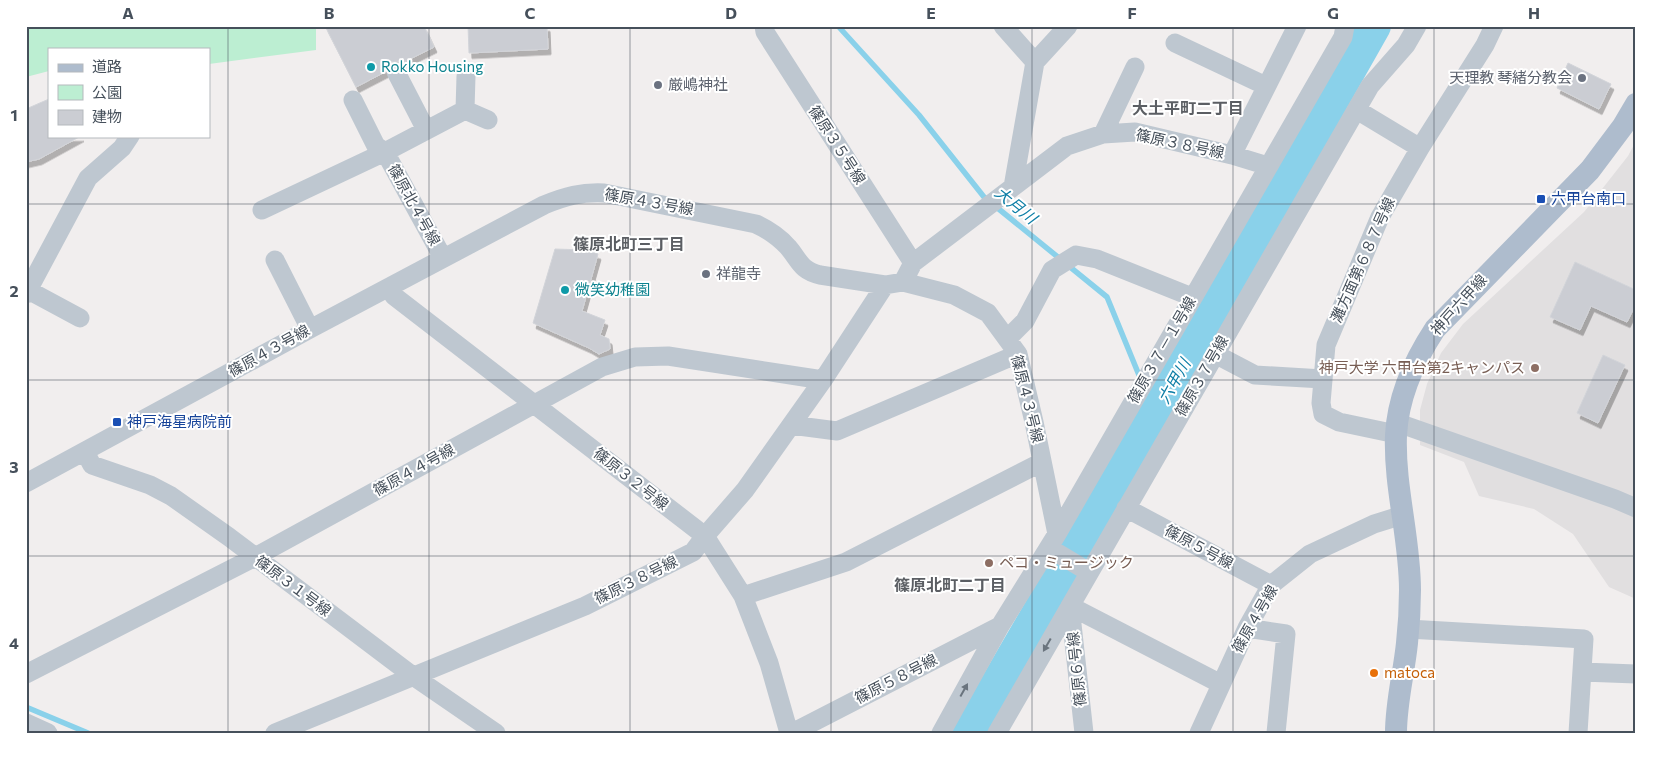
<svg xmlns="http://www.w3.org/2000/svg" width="1662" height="759" font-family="Commissioner,'Noto Sans JP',sans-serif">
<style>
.education{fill:#e1dfe0}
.green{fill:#bceed2}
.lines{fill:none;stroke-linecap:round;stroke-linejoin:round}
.stream{stroke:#8ad1ea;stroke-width:5.5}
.river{stroke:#8ad1ea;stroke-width:34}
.building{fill:#cbcdd3;stroke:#d2d4d9;filter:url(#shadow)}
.minor{stroke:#bec7d0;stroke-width:19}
.major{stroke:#aebccd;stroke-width:22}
.oneway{fill:#6a747e}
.grid{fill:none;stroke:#46505b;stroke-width:1;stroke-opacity:0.55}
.culture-dot{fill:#0f9aa8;stroke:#fff;stroke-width:2}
.worship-dot{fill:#6b7280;stroke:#fff;stroke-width:2}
.transit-dot{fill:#1a4fb4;stroke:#fff;stroke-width:2}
.education-dot{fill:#8d6e63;stroke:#fff;stroke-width:2}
.food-dot{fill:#e8710a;stroke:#fff;stroke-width:2}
.labels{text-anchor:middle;stroke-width:4;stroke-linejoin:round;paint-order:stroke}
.culture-label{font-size:15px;fill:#0d838f;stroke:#fff;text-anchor:start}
.worship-label{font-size:15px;fill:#5b616d;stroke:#fff;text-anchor:start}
.street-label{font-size:15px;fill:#46505b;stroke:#fff}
.transit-label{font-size:15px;fill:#164399;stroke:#fff;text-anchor:start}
.education-label{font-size:15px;fill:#785e54;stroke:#fff;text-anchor:end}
.food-label{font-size:15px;fill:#c56008;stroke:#fff;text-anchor:start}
.neighbourhood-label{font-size:16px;font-weight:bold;fill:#5b5e63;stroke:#fff}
.water-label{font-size:16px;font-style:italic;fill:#0e7ea6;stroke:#fff}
.neatline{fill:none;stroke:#46505b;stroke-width:2}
.grid-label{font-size:16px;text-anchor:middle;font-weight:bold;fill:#46505b}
</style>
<defs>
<filter id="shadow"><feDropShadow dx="3" dy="5.5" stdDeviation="0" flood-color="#0004"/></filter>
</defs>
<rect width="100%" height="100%" fill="#f1eeee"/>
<path class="education" d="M1636,141V599L1609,587L1573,534L1534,509L1479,496L1464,462L1420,445V410L1427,384L1441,353L1463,324L1584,212L1628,156Z"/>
<path class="green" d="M26,26H316V50L209,64V49H49V71L26,77Z"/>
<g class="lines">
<path class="stream" d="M838,26L919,115L984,197L1107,297L1141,380
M1145,388L1155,413
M26,707L88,733"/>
<path class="river" d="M969,733L1155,413L1374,26"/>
</g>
<path class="building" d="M325,26H424L434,47L402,63L397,61L391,62L387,66L385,72L356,87Z
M468,26H547L548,49L469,53Z
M1568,63L1611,84L1599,109L1557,88Z
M49,99V136H81L39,159L26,162V109Z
M555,249L587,250L598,254L582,311L605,320L600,335L609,339L610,349L599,354L589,348L533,323Z
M1575,262L1636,290V304L1627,322L1591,306L1580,330L1550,317Z
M1603,355L1625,365L1598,423L1577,413Z"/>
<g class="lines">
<path class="minor" d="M764,26L765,32L913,263
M1003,26L1035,62
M1175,43L1266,86
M396,72L426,130
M465,110L466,76
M465,110L488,120
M1357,110L1420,148
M1103,134L1135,67
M1232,155L1297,26
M1013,187L1035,62L1068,26
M262,210L385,152L376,146L353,100
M443,258L385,152L465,110
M275,260L310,329
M903,282L913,263L1067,146L1103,134L1135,132L1232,155L1268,166
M389,288L394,296L705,536L743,596L769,663L789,733
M28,290L80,318
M26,294L88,178L122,148L130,136
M1007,339L1025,321L1052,270L1076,255L1097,259L1192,297
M1215,354L1255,375L1323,379
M1398,423L1615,499L1636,508
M791,425L837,431L1018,354
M1396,434L1339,422L1323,414L1321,403L1326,345L1380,217L1420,148L1485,45L1494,26
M85,452L92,465L150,485L171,496L229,537L413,676L496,733
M26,483L310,329L544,205C566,196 581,192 604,193L756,224C769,230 779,237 788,247C800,261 800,270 820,275L885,285L903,282L954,295L988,313L1018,354L1034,422L1057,534L1000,626L941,733
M1126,508L1271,585
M1057,534L1343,37L1345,26
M1049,548L1089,572
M743,596L846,562L1042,462
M1070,606L1221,684
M1070,606L1084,733
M1247,628L1286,634L1276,733
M1408,629L1584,639L1578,733
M1582,672L1636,674
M26,674L255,557L602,367L635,357L668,356L823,380
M26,723L48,733
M275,733L585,606L693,552L705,536L745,490L823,380L885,285
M792,733L1000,626
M997,733L1370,86L1406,45L1417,26
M1199,733L1247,628L1271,585L1310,554L1374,524L1403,515"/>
<path class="major" d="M1396,733C1396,702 1404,673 1407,643C1409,625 1410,607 1410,590C1410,538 1394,487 1396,435C1398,396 1414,361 1435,329L1590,170L1623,126L1636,104"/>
</g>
<defs><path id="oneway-solid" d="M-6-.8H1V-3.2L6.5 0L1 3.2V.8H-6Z" transform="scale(1.25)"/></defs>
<g class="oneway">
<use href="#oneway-solid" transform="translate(1047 645) rotate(120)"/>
<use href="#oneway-solid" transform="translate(964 690) rotate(-61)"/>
</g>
<path class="grid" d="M228,26V733M429,26V733M630,26V733M831,26V733M1032,26V733M1233,26V733M1434,26V733M26,204H1636M26,380H1636M26,556H1636"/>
<g class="culture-dot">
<circle cx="371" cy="67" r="5"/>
<circle cx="565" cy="290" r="5"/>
</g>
<g class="worship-dot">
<circle cx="1582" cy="78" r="5"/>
<circle cx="658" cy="85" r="5"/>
<circle cx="706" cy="274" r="5"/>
</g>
<g class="transit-dot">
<rect x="1536" y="194" width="10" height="10" rx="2.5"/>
<rect x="112" y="417" width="10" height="10" rx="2.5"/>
</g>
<g class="education-dot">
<circle cx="1535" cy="368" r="5"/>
<circle cx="989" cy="563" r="5"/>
</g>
<circle class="food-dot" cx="1374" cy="673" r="5"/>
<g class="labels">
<g class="culture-label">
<text x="381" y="72">Rokko Housing</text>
<text x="575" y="295">微笑幼稚園</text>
</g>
<g class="worship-label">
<text x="1572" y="83" text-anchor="end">天理教 琴緒分教会</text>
<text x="668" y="90">厳嶋神社</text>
<text x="716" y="279">祥龍寺</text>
</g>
<g class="street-label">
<text transform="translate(1180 144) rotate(12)" y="5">篠原３８号線</text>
<text transform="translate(837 145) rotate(57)" y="5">篠原３５号線</text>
<text transform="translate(649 202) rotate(10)" y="5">篠原４３号線</text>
<text transform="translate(414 205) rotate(61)" y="5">篠原北４号線</text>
<text transform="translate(1363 260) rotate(-66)" y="5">灘方面第６８７号線</text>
<text transform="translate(1459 305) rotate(-48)" y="5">神戸六甲線</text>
<text transform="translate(1162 350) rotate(-60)" y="5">篠原３７－１号線</text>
<text transform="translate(269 351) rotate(-29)" y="5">篠原４３号線</text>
<text transform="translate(1202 376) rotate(-60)" y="5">篠原３７号線</text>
<text transform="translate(1027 399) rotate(76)" y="5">篠原４３号線</text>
<text transform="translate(414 470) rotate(-29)" y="5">篠原４４号線</text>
<text transform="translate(631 479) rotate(38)" y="5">篠原３２号線</text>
<text transform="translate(1199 547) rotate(28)" y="5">篠原５号線</text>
<text transform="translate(636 580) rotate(-26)" y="5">篠原３８号線</text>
<text transform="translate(293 586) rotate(37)" y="5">篠原３１号線</text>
<text transform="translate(1255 619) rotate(-60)" y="5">篠原４号線</text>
<text transform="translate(1077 669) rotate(-96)" y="5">篠原６号線</text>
<text transform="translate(896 679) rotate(-27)" y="5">篠原５８号線</text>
</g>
<g class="transit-label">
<text x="1551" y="204">六甲台南口</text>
<text x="127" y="427">神戸海星病院前</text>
</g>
<g class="education-label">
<text x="1525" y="373">神戸大学 六甲台第2キャンパス</text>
<text x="999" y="568" text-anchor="start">ペコ・ミュージック</text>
</g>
<g class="food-label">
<text x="1384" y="678">matoca</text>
</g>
<g class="neighbourhood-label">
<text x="1188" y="114">大土平町二丁目</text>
<text x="629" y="250">篠原北町三丁目</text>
<text x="950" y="591">篠原北町二丁目</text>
</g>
<g class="water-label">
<text transform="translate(1016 205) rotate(39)" y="6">大月川</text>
<text transform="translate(1174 381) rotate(-61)" y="6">六甲川</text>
</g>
</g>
<rect width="1662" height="759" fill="none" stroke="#ffffff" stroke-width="55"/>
<rect x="48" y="48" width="162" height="90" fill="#ffffff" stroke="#b5b9bd"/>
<rect x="58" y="64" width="25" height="8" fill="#aebccd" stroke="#b5b9bd"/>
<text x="92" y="72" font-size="15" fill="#46505b">道路</text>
<rect x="58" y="85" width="25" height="15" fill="#bceed2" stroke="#b5b9bd"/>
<text x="92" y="98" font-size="15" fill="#46505b">公園</text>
<rect x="58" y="110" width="25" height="15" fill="#cbcdd3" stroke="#b5b9bd"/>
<text x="92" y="122" font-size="15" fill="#46505b">建物</text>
<rect x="28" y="28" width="1606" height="704" class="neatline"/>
<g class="grid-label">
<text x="128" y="19">A</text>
<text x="329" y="19">B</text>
<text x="530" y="19">C</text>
<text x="731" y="19">D</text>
<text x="931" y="19">E</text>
<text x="1132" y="19">F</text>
<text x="1333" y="19">G</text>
<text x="1534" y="19">H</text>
<text x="14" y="121">1</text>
<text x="14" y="297">2</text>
<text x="14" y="473">3</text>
<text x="14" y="649">4</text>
</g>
</svg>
